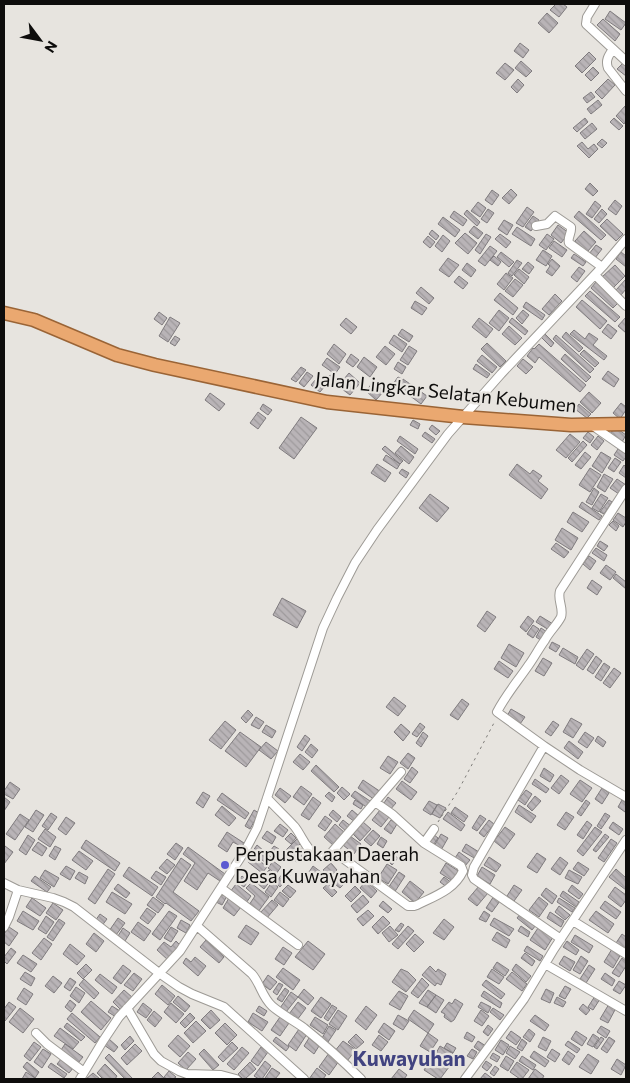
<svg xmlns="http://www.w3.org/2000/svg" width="630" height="1083" font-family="Commissioner,sans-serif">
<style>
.building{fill:url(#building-back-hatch);stroke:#7f7b7e}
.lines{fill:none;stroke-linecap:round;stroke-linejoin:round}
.minor-casing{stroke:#9d9a95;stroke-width:10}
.trunk-casing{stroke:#9a6436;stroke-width:15}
.path{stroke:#7f7d7a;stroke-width:1;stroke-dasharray:2.5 4;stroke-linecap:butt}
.minor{stroke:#fff;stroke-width:8}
.trunk{stroke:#eaa870;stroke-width:12}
.poi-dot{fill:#5b59d1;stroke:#e7e4df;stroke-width:2}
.labels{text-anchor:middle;stroke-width:4.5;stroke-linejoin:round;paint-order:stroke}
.street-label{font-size:19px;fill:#0e0d0c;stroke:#e7e4df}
.poi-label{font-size:19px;fill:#0e0d0c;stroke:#e7e4df;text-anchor:start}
.quarter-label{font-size:21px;font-weight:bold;fill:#414380;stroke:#e7e4df}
</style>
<defs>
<pattern id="building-back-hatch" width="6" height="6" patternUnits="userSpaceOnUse" patternTransform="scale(1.25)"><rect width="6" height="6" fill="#b9b4b7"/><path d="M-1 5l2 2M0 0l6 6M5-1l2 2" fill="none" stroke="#9e9a9c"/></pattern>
</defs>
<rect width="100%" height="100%" fill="#e7e4df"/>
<path class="building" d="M556,4H563L567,7L559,17L550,10Z
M610,11L626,23L621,30L605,19Z
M547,13L558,23L549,33L538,23Z
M603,19L620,34L615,41L597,25Z
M520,43L529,50L523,58L514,51Z
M589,52L596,59L582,73L575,66Z
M521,61L532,71L526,77L515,68Z
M505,63L514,70L505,80L496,73Z
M623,63L626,66V76L617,69Z
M593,67L599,73L591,81L585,75Z
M518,79L524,85L517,93L511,87Z
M608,79L615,85L602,99L595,92Z
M591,92L595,97L587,103L583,98Z
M598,100L602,105L591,114L587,109Z
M625,106L626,107V121L624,124L616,116Z
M585,118L588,122L577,132L573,128Z
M614,118L623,126L619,130L610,122Z
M592,123L597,129L585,139L580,133Z
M602,139L607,143L602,148L597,144Z
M582,142L588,149L594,144L598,149L589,158L577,146Z
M590,183L598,191L593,196L585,189Z
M511,189L517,195L509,204L502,198Z
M492,190L499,195L492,205L485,200Z
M615,200L622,206L616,215L608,209Z
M595,201L601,206L592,218L586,214Z
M478,202L486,208L480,217L471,211Z
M527,207L534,212L523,227L516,223Z
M488,209L494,213L487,223L481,219Z
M602,209L607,214L599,223L594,219Z
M467,210L480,222L477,226L464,214Z
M454,211L467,220L463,226L450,217Z
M579,211L606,235L601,240L574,217Z
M533,216L539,220L531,231L525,227Z
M443,217L460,230L455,237L438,224Z
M607,219L623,234L616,241L600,226Z
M504,220L513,225L507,235L498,229Z
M558,225L569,233L561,243L551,235Z
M474,226L483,233L478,239L469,232Z
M517,227L535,239L531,246L512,234Z
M432,230L439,236L436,240L429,234Z
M584,231L596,242L587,252L575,241Z
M465,233L477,243L468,254L455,243Z
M486,234L491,237L480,254L475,250Z
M500,234L511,242L506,248L495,239Z
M547,234L554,239L546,250L539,245Z
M443,235L450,241L442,252L435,246Z
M428,236L435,242L430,248L423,242Z
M554,241L567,250L562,257L549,248Z
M596,245L602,249L595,258L589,254Z
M490,246L497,251L485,266L478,261Z
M543,250L552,256L546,266L536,260Z
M501,252L514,262L509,267L497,257Z
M621,252L626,256V267L616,259Z
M574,254L586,262L583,266L571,258Z
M494,256L501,262L498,266L490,260Z
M448,258L459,265L449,277L439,270Z
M552,259L560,266L552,276L546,272L550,266L548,264Z
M517,260L522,263L512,276L508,273Z
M528,262L534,267L529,274L522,269Z
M467,263L476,270L471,277L462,270Z
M615,265L625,276L613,288L602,277Z
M579,267L585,271L577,282L571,277Z
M519,269L529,277L524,284L514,275Z
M506,273L513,278L504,290L497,284Z
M459,276L468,283L463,289L454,282Z
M515,279L523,285L513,297L505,291Z
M626,279V289L621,295L616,290Z
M596,282L619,302L613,308L591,288Z
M421,287L434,298L429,304L416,293Z
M590,291L620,317L615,322L585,296Z
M500,293L518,308L513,315L494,300Z
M555,294L562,301L549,315L542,309Z
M582,300L607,321L600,329L576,307Z
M415,301L427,308L422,315L411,308Z
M526,302L545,315L542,320L523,307Z
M499,310L509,318L499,331L489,323Z
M523,310L529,315L522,324L516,318Z
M159,312L167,318L162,325L154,319Z
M170,317L180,323L168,342L159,336Z
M626,317V333L618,326Z
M346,318L357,327L351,334L340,325Z
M479,318L493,329L486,338L472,327Z
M512,318L528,331L525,335L509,322Z
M608,324L617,331L611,339L602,332Z
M509,326L522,338L515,345L502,334Z
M402,329L413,336L409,342L398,335Z
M574,330L585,339L589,333L598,339L593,345L607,356L604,360L570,334Z
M566,332L583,348L579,352L562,337Z
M545,334L554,343L551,347L541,337Z
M394,335L407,344L402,352L389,343Z
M556,335L594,369L590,373L553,339Z
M175,336L180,339L175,346L170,343Z
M487,343L506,361L500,367L481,349Z
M334,344L346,354L339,364L327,354Z
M539,344L586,385L580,392L539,357L535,363L527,356L533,348L534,349Z
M385,346L395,354L386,365L376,357Z
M409,346L417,351L408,365L400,360Z
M584,350L599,363L595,367L580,354Z
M351,354L359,360L353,367L346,362Z
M565,354L591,377L586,382L561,359Z
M482,355L497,367L492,373L477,361Z
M364,357L377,367L370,377L357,367Z
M327,358L340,367L335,374L322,365Z
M523,359L533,367L526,374L517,366Z
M398,362L406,367L402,374L394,369Z
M476,364L490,374L487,378L473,369Z
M301,367L306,370L296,382L291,379Z
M608,371L619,379L614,387L602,379Z
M307,372L313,376L304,387L299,383Z
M349,373L360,383L350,395L338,386Z
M330,375L339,382L334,388L325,381Z
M398,377L402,379L394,391L390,388Z
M316,379L325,386L320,392L311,385Z
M403,379L427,396L421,404L398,387Z
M373,382L384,391L376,400L366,391Z
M589,392L601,403L592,413L580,402Z
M210,393L225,404L219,411L205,400Z
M621,403L626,407V410L620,419L613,413Z
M263,404L272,410L268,415L260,409Z
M579,404L591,414L587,418L575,409Z
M258,412L266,418L258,429L250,423Z
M301,417L317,428L294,459L279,448Z
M413,420L420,424L418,429L410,425Z
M432,425L440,431L436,435L429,429Z
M615,427L626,435L622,442L610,434Z
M425,432L435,439L432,443L422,436Z
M588,432L594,437L590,443L583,438Z
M570,434L580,442L566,458L556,450Z
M400,436L418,449L415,454L397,441Z
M598,436L604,441L597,450L591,445Z
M583,441L587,445L572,462L568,458Z
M385,446L403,461L400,464L382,449Z
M401,446L414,457L409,464L395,453Z
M618,449L626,454V457L623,461L614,455Z
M585,452L591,457L581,469L575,465Z
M601,452L611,458L602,473L592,466Z
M386,455L400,464L397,469L383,460Z
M615,458L621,462L614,472L608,468Z
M377,464L391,473L385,482L371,473Z
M517,464L530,474L533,470L542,476L538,481L548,489L541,499L509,475Z
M624,465L626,467V478L619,473Z
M590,468L601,475L590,492L579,485Z
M402,469L409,473L406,478L399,473Z
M604,474L613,479L605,492L597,487Z
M617,479L626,485L619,494L610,488Z
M594,488L599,492L592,505L586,502Z
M430,494L449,508L437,522L419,508Z
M601,494L608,498L599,512L592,508Z
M609,500L612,502L604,514L600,512Z
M582,502L602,516L599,520L579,507Z
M573,512L589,522L582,532L567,522Z
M618,513L626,518V522L623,527L613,520Z
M613,521L619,526L616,531L609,525Z
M562,528L578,538L571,550L555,540Z
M600,541L608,546L604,551L597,546Z
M556,543L569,552L564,558L551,549Z
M596,548L607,555L604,561L592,553Z
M589,556L596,561L590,570L583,564Z
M606,565L616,572L610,580L600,573Z
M616,574L626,582V589L613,578Z
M592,580L602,587L597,595L587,588Z
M282,598L306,611L297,628L273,615Z
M487,611L496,617L485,632L477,626Z
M528,616L534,621L526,632L520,627Z
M540,616L553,624L549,630L536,622Z
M533,625L539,629L533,638L527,634Z
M541,628L547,632L542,641L536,637Z
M552,642L560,646L556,652L549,648Z
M509,644L524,653L516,667L501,658Z
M563,648L578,657L575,664L559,655Z
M587,649L594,654L583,670L576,665Z
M596,656L602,661L593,674L587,670Z
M543,658L552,663L544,676L535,671Z
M499,661L513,671L508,678L494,669Z
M604,663L610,667L601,681L595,677Z
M614,668L621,673L610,688L603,683Z
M394,697L406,706L398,716L386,707Z
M462,699L469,704L458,720L450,715Z
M511,709L525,717L520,724L507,716Z
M248,710L253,715L246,723L241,718Z
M256,717L264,722L259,729L251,725Z
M571,718L582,724L573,738L563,732Z
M225,721L236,730L221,749L209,740Z
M553,721L559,725L551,736L545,732Z
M420,723L425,727L417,737L412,734Z
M401,724L410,732L403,741L394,732Z
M266,725L276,731L272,738L262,732Z
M240,732L261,747L246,767L225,751Z
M423,732L428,736L421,747L416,743Z
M585,732L594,738L587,748L578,742Z
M305,735L310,739L302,751L297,747Z
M598,736L606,742L603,747L595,741Z
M569,741L583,752L578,759L564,748Z
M266,742L278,751L271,759L259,750Z
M311,744L318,750L312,758L305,752Z
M408,753L415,758L408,769L400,763Z
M300,754L310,762L303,770L293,762Z
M388,756L398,762L390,774L380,768Z
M316,765L339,787L334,792L311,771Z
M412,767L418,772L410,783L404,779Z
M544,768L554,775L550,782L540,776Z
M561,775L569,781L559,794L551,788Z
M535,779L549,789L546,793L532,784Z
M363,780L381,792L375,800L358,788Z
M580,780L592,788L582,802L570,794Z
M402,781L417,792L411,800L396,789Z
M10,782L20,789L13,799L4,794V791Z
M301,786L312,794L304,805L293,797Z
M342,787L350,794L344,800L337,793Z
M280,788L291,796L285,803L275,795Z
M602,788L609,793L602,804L595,799Z
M526,790L532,794L525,805L518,800Z
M355,791L373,803L369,809L351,796Z
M203,792L210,796L203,808L196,803Z
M329,792L335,797L332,802L325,796Z
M222,793L249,813L245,819L217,800Z
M535,796L541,801L532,811L527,806Z
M4,797L10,802L4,811Z
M313,797L321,803L309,820L301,815Z
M388,797L396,803L389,811L382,806Z
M355,800L363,805L361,809L353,804Z
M586,800L590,803L581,816L577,813Z
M622,800L626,803V810L625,812L618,807Z
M429,801L437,805L431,815L423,810Z
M438,804L446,808L440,818L432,814Z
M519,805L536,816L531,823L515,812Z
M222,806L236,818L229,826L215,815Z
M455,807L468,816L464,822L451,813Z
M36,810L44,815L33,832L25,827Z
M254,810L259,813L250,829L245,826Z
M333,810L341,817L337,822L329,815Z
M352,810L359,816L355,822L347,816Z
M380,810L389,817L381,827L372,820Z
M448,812L465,825L461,831L443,819Z
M566,812L574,817L565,830L557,825Z
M51,813L57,817L48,830L42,826Z
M605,813L610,816L601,829L597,826Z
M20,814L29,820L15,840L6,834Z
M480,815L486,819L477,831L472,828Z
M325,816L332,821L325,831L318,826Z
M66,817L75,823L66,835L58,829Z
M343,820L352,827L347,832L339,825Z
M391,820L397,824L391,834L384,829Z
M489,820L494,824L484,837L479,833Z
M587,821L592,825L583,839L577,835Z
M363,822L371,829L360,841L353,834Z
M613,822L623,829L619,835L609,828Z
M280,824L288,830L283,837L274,831Z
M335,824L345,833L334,846L324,837Z
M505,827L515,834L504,849L494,841Z
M595,827L602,832L583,856L577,851Z
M45,829L56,837L50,847L38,839Z
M373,830L380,836L371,846L364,840Z
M267,831L276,837L272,844L262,838Z
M227,832L244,843L242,847L233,842L227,852L218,846Z
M291,833L296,838L291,844L285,839Z
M433,834L438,838L432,847L427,843Z
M441,834L448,838L440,852L433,848Z
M605,834L609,837L596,852L593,850Z
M28,835L35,840L26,855L19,850Z
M350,836L361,844L354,854L343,845Z
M381,837L387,841L383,848L377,844Z
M297,839L301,843L289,855L285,851Z
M611,839L617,843L604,862L598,858Z
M86,840L120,863L115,871L81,848Z
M38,842L47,848L42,856L32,850Z
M176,843L183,848L175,860L167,854Z
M466,844L479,852L476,859L462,851Z
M257,845L271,857L266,863L252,852Z
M5,846L13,852L4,864V849Z
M55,846L61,849L55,860L49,856Z
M274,846L279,849L275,855L270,851Z
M188,847L225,874L220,881L208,873L197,890L184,881L195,863L183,854Z
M300,848L305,852L297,862L292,858Z
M79,851L93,861L86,870L72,860Z
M459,852L470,860L465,866L455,858Z
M537,853L546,859L537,873L527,867Z
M392,854L398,858L392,865L387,860Z
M253,855L267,867L262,873L248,862Z
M489,857L501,865L496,872L484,865Z
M560,857L568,863L560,875L551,869Z
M181,858L191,865L173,892L199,911L191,921L166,903L165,904L156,897Z
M167,859L175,865L167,874L159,868Z
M273,861L281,867L276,874L268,868Z
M578,862L589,869L584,876L573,869Z
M331,863L337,870L330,877L323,870Z
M446,863L460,872L454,882L440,873Z
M387,864L397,870L388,884L378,878Z
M66,866L75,871L70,880L60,874Z
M313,866L321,872L317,878L309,872Z
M129,867L158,887L152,896L123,876Z
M482,867L495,875L490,884L477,876Z
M108,869L115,874L95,904L88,899Z
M616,869L626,878V890L609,877Z
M45,870L59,878L54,887L40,878Z
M269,870L283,883L280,887L266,874Z
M569,870L582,877L578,884L565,878Z
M156,871L166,877L161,885L151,878Z
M285,871L290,875L285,882L279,878Z
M79,872L88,877L85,884L75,878Z
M341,872L349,879L340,888L332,882Z
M399,872L405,876L394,893L388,888Z
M264,875L270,881L264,889L257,883Z
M35,876L51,887L47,892L31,881Z
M242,876L248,881L244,887L237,882Z
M444,877L452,883L448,888L440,882Z
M366,881L377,891L371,898L360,888Z
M410,881L424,892L415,903L402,892Z
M272,882L278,887L271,897L265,892Z
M251,883L269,897L258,912L249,905L255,896L246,888Z
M118,884L130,893L126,898L114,889Z
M236,884L251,896L246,903L230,892Z
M328,884L337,892L332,897L323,888Z
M288,885L296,891L290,898L282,891Z
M514,885L522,890L514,901L507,896Z
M572,885L583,894L579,899L568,891Z
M355,886L361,892L351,902L345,896Z
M479,886L488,893L477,906L468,899Z
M615,887L626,895V900L621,907L608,897Z
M546,888L557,896L552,904L541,895Z
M563,891L579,902L576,907L560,896Z
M112,892L132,904L125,914L106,902Z
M280,892L289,899L283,907L274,900Z
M221,893L227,896L222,905L216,902Z
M363,895L369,902L357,913L351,906Z
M494,896L500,901L492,912L486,908Z
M153,897L164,905L158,913L147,905Z
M539,897L548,904L539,917L529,910Z
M32,898L46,908L40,916L26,907Z
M229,898L241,907L234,916L223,908Z
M559,898L575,908L572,912L557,902Z
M272,900L278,905L266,919L260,913Z
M383,901L392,909L388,913L379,906Z
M605,901L621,912L616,919L600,908Z
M53,903L63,910L56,920L46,913Z
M559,906L570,915L565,920L555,912Z
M147,908L156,914L148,924L140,918Z
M368,910L374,916L363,926L357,919Z
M23,911L39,921L33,930L17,921Z
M169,911L177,916L160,940L152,934Z
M484,911L490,915L486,922L479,919Z
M596,911L614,924L608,933L589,920Z
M550,912L564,921L561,927L547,918Z
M521,913L536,925L532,930L517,918Z
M100,914L107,919L101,927L95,921Z
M46,916L54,922L46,934L38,929Z
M383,916L390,923L378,934L372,927Z
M118,918L125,923L116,935L109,931Z
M494,918L514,929L509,936L490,925Z
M59,919L65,923L53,941L47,937Z
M444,919L454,927L444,940L433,933Z
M181,920L190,925L186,933L177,928Z
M138,922L151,931L144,941L131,932Z
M401,923L404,925L399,932L395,930Z
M246,925L259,933L251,945L238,937Z
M390,926L398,935L389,942L382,933Z
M408,926L414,931L398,949L392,944Z
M521,926L530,932L528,937L518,931Z
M9,927L18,933L9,946L4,942V934Z
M171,927L178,931L171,942L164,938Z
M123,928L130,933L125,941L118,936Z
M538,928L553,937L545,950L530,940Z
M497,932L510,940L506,948L492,940Z
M94,933L104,941L96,952L86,944Z
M415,934L424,942L414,952L406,944Z
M622,934L626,937V948L625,950L616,943Z
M575,935L593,946L589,953L571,942Z
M44,938L52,944L41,960L32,953Z
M206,940L224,957L219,963L200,947Z
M176,941L180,945L168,960L157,950L164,942L171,947Z
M308,941L325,954L313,970L295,957Z
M567,941L579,950L576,955L563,947Z
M70,944L85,956L77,965L63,954Z
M527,946L543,956L540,961L524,951Z
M283,947L292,953L284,965L275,959Z
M11,948L16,952L7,964L4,961V957Z
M612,949L621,954L613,968L604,962Z
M525,953L535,961L532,966L521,958Z
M23,955L37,964L31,972L17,963Z
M564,956L575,962L570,971L559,964Z
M581,956L588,961L580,974L573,970Z
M195,957L206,966L198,976L183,963L186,958L191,962Z
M622,958L626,961V966L619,977L612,973Z
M497,962L509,970L505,976L493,968Z
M86,964L92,970L83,979L77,973Z
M516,964L531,976L526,982L512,970Z
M123,965L131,971L121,984L113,978Z
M589,965L595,969L586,983L580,979Z
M430,966L436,972L438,969L446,974L441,985L437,983L435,986L422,975Z
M283,968L300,980L293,990L276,977Z
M401,969L408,972L416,980L406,992L392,982Z
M492,969L504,977L499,984L487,977Z
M25,972L35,978L31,986L20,979Z
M512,972L527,984L522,991L506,979Z
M134,973L142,979L133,991L124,985Z
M605,973L615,980L612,986L601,979Z
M100,974L117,987L112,994L95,980Z
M268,975L277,982L270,990L262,984Z
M53,976L62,983L54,993L45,986Z
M70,978L76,982L70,991L64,987Z
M422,978L429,985L418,998L411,993Z
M84,979L99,993L94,999L79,985Z
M486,980L505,994L501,999L482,985Z
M619,981L626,985L620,994L613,990Z
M279,983L283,985L277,995L273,992Z
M162,985L175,996L168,1005L155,994Z
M565,986L571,989L565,999L559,996Z
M76,987L85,993L79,1003L70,996Z
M24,988L33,994L26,1005L17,999Z
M285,988L289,991L282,1002L277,999Z
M304,989L314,998L308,1005L298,997Z
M546,989L554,993L550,1003L541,999Z
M124,990L133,998L121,1010L113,1002Z
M428,990L436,995L427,1007L419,1003Z
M399,991L408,996L400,1010L389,1004Z
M484,991L502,1003L500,1008L481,996Z
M291,992L298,997L286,1012L280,1008Z
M436,995L444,1000L436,1013L427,1007Z
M178,996L190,1006L185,1012L173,1002Z
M595,996L600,999L593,1010L588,1007Z
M321,997L331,1004L321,1018L311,1011Z
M557,997L566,1002L563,1007L554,1003Z
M455,999L463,1004L454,1020L451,1022L444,1017L445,1014L441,1012L449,1002L452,1004Z
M70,1000L76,1005L71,1012L65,1007Z
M91,1001L111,1018L101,1030L81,1012Z
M9,1002L16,1007L5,1021L4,1020V1009Z
M298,1002L306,1008L297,1020L289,1014Z
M481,1002L491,1007L488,1013L478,1007Z
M143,1003L152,1010L146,1018L137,1012Z
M171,1003L184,1014L176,1023L164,1012Z
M583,1004L590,1010L586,1015L579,1009Z
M609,1004L616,1008L608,1023L600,1019Z
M332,1005L337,1008L328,1021L324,1018Z
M112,1006L120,1011L116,1017L108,1012Z
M259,1006L267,1011L264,1016L256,1011Z
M366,1006L377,1015L366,1030L355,1021Z
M20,1008L34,1019L23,1033L9,1022Z
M493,1008L504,1015L500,1020L490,1012Z
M211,1010L220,1020L210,1029L201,1020Z
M338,1010L347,1016L338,1030L329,1024Z
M414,1010L434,1024L428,1033L408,1019Z
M481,1010L489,1016L482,1026L474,1021Z
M154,1011L162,1018L155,1027L147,1020Z
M72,1013L100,1037L95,1043L67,1019Z
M190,1013L195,1018L185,1028L180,1023Z
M253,1013L268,1022L262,1031L248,1022Z
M398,1015L409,1021L403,1030L393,1024Z
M535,1015L549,1025L545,1031L530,1021Z
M280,1017L289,1023L280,1036L271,1030Z
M315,1017L328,1025L323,1034L310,1025Z
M196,1021L206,1031L193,1043L184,1033Z
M67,1023L85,1037L81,1041L64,1027Z
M225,1023L237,1035L227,1045L215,1033Z
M384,1023L395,1031L389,1040L378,1032Z
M488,1025L493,1029L488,1036L483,1032Z
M329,1026L336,1030L328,1042L322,1038Z
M601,1026L610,1031L606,1038L597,1032Z
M60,1028L79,1042L73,1049L54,1036Z
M299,1029L307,1034L296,1051L288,1045Z
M529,1029L535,1034L530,1042L523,1037Z
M511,1031L521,1038L516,1045L506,1038Z
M576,1031L587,1038L582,1046L571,1039Z
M467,1032L475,1037L472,1042L464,1038Z
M428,1033L438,1040L430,1052L420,1046Z
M356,1034L364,1042L356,1049L348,1042Z
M593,1034L599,1038L593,1047L587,1044Z
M178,1035L190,1046L180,1057L168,1046Z
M379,1035L388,1042L381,1051L372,1045Z
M130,1036L134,1041L125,1050L121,1045Z
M276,1037L289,1047L286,1051L273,1041Z
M543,1037L551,1041L546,1051L538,1047Z
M601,1037L604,1039L597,1049L594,1047Z
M609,1037L615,1041L607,1053L601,1049Z
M309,1038L319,1046L314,1054L304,1046Z
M109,1039L118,1047L114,1052L104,1045Z
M522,1039L527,1043L522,1051L517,1048Z
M501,1040L509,1045L503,1055L495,1050Z
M343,1041L356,1050L347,1061L334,1052Z
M478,1041L486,1046L481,1052L474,1047Z
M568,1041L580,1049L577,1053L565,1045Z
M34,1042L41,1047L30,1061L24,1056Z
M232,1042L238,1048L223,1062L218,1057Z
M447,1043L456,1048L453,1053L444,1048Z
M65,1044L83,1057L78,1063L61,1050Z
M135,1044L142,1051L127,1065L121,1058Z
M440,1046L457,1056L451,1066L435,1055Z
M510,1046L520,1052L515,1059L506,1053Z
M242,1047L249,1053L234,1070L227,1064Z
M261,1047L268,1052L258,1066L251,1061Z
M43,1049L51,1054L42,1068L34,1062Z
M204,1049L219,1065L213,1070L199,1054Z
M472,1049L477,1052L473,1059L467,1056Z
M552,1049L560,1054L555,1062L547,1057Z
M534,1051L549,1061L545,1067L530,1057Z
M568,1051L575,1056L569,1065L562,1060Z
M188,1052L196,1059L186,1070L178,1063Z
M329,1053L339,1061L329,1075L319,1067Z
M493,1053L500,1057L497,1062L490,1058Z
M109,1054L133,1079H125L105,1058Z
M588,1054L599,1061L591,1074L579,1067Z
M433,1056L449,1067L440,1079H438L424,1070Z
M506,1056L514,1061L508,1071L500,1066Z
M522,1056L536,1065L533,1070L519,1061Z
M62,1058L74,1067L69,1073L57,1064Z
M617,1059L626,1065L621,1075L611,1069Z
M265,1061L271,1066L262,1079H259L254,1076Z
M486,1061L492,1065L487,1071L482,1067Z
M27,1062L39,1072L35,1078L23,1067Z
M250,1062L256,1069L245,1079H243L238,1074Z
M517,1062L529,1070L522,1079H520L510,1072Z
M51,1063L67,1074L64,1078L48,1067Z
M105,1064L117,1076L115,1079H103L97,1073Z
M495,1066L499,1069L494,1076L490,1073Z
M272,1068L280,1073L275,1079H266L265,1078Z
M317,1068L326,1075L323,1079H309Z
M399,1069L407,1075L404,1079H391Z
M535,1069L544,1076L542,1079H528Z
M169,1071L176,1077L173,1079H167L164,1077Z
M26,1072L35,1078L34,1079H22Z
M158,1072L165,1079H154L152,1078Z
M93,1073L100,1079H86Z
M485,1073L493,1079H480Z"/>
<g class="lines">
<defs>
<path id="minor" d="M595,4L587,17L586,24L626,61
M613,49C609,55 605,60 608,68L626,91
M536,226L547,224L555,216L571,227C572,233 567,238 569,243L602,267
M595,275L626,306
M593,426L626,449
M544,746L497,712C505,696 517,682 528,666C534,658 539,648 545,640C549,632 557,625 561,617C564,608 557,600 560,591L626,489
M267,798C276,808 286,817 295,827C302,836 306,850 317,856C322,859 327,857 331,853L401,772
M424,843L434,829
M333,851L408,906H414L417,905C435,896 454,890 463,871L461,866L424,843L392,814L375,802
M4,883L18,890L53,898L64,902L74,907L159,973L179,987L192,994L224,1007L304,1079
M221,888L298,945
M573,921L626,954
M197,926L252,974C260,983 262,997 272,1006C281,1014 293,1020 304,1028C324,1044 343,1061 361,1079
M4,927L9,917L18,890
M561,939L474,879L472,875L474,867L544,746L580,770L626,797
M545,964L626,1011
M127,1008L154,1054L161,1061L179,1071L187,1074L221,1075L236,1079
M36,1033L47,1044L84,1072
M80,1079L103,1041L119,1017L180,951L246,849L257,828L267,798L323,628L337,598L355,563L377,530L448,434L501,374L604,265L626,239
M465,1079L524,999L554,949L626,840"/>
<path id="trunk" d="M4,313L34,320L117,355L155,365L327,402L463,417L571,425L626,424"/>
</defs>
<use href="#minor" class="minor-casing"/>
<use href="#trunk" class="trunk-casing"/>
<path class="path" d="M438,822L458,791L495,721"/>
<use href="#minor" class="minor"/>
<use href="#trunk" class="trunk"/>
</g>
<circle class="poi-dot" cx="225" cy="865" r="5"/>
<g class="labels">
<g class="street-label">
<text transform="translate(446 392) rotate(6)" y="7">Jalan Lingkar Selatan Kebumen</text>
</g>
<g class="poi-label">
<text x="235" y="861">Perpustakaan Daerah<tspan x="235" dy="22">Desa Kuwayahan</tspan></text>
</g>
<g class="quarter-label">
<text x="409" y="1066">Kuwayuhan</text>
</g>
</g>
<rect width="630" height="1083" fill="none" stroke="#0e0d0c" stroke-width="10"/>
<g transform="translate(40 40) rotate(122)" stroke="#e7e4df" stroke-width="4" paint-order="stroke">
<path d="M0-4L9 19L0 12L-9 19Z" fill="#0e0d0c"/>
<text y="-8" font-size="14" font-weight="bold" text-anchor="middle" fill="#0e0d0c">N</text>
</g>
</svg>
